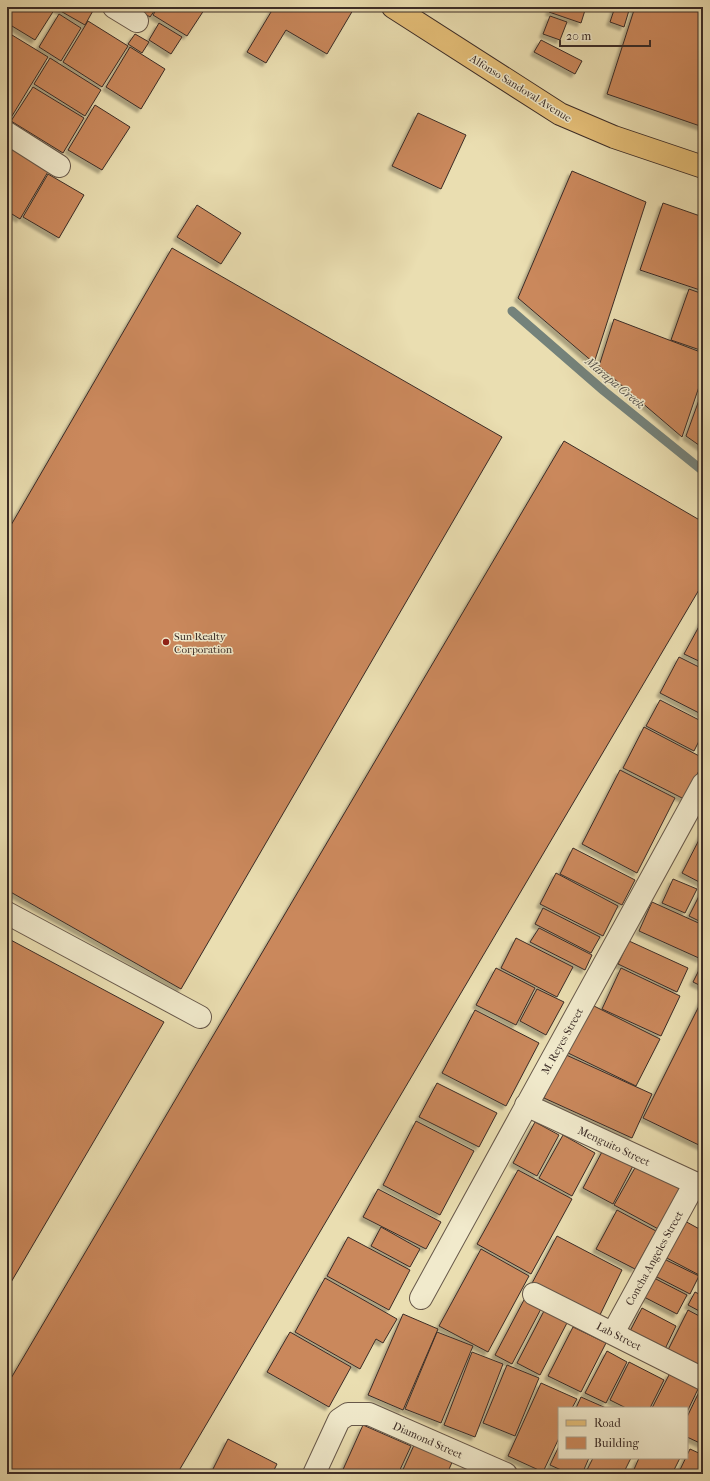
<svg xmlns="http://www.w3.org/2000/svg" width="710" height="1481" font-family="'IM FELL French Canon',serif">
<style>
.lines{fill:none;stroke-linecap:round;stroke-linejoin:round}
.stream{stroke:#74827b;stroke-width:9}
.building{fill:#ca885b;stroke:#3b2c27;filter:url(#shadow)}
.minor-casing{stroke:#67584a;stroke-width:24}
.major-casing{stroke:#3b2c27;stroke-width:24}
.minor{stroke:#f1eacc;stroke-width:22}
.major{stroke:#e5bf78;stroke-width:22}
.poi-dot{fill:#8f2418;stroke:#f1eacc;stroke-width:1.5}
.labels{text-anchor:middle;stroke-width:3;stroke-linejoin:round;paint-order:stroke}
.street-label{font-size:11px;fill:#3b2c27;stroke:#f1eacc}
.poi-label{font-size:11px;fill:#3b2c27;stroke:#f1eacc;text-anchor:start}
.water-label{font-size:12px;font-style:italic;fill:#53504a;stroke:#f1eacc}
</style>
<defs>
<filter id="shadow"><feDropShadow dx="-3.5" dy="3.5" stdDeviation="1" flood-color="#0004"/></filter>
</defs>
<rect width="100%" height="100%" fill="#eadeb1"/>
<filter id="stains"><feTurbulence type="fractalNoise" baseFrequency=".005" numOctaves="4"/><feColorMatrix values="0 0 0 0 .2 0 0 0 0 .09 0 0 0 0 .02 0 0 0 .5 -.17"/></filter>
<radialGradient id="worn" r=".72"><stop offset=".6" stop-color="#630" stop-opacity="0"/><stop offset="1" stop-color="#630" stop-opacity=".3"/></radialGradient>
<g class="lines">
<path class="stream" d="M512,311L604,391L703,471"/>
</g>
<path class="building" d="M7,7H56L35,40L7,23Z
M58,7H95L85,25L57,9Z
M134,7H157L150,17Z
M158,7H206L187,36L153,15Z
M274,7H348L353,10L327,54L286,30L266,63L247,52Z
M551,7H586L581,23L549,12Z
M615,7H630L624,27L610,22Z
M635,7H703V127L607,94Z
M59,14L81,28L61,61L39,47Z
M550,16L567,22L560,40L543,34Z
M88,21L128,46L102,87L63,62Z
M159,23L182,37L171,54L149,40Z
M135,34L149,42L142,53L128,44Z
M12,35L48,57L12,116L7,113V43Z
M541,40L582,61L575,74L534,52Z
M130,47L165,69L141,109L106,87Z
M50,58L101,90L85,116L34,84Z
M33,87L84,118L63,153L11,121Z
M95,105L130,127L102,170L68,150Z
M418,113L466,135L441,189L392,166Z
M7,140L52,165L20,219L7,211Z
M572,171L646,202L594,363L518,298Z
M48,174L84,195L59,238L23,217Z
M663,203L703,217V291L640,270Z
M197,205L241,233L221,264L177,237Z
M172,248L502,437L181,989L7,890V532Z
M689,289L703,294V351L671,340Z
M614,319L703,353V375L682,437L599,366Z
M703,389V448L686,436Z
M564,441L703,522V583L177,1474H7V1385Z
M703,619V663L684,654Z
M679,657L703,669V715L660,693Z
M660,700L703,722V733L694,751L646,726Z
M644,727L703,758V763L684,799L623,768Z
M620,770L675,798L637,873L582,844Z
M703,832V884L682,873Z
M573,848L635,880L622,905L560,874Z
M556,873L618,906L603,936L540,904Z
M673,879L697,889L685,913L662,903Z
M702,890H703V923L689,916Z
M652,902L703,925V954L701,959L639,931Z
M543,908L600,937L591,953L535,924Z
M539,928L592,955L585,970L530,942Z
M7,938L164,1022L7,1289Z
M516,938L573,967L557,997L501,968Z
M629,941L688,968L677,992L618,964Z
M703,962V987L693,982Z
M496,968L535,988L516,1025L476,1005Z
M621,968L680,996L661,1036L602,1009Z
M537,989L564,1002L546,1035L520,1021Z
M703,998V1147L643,1118Z
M590,1004L660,1039L636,1086L566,1052Z
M475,1010L539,1043L506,1106L442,1073Z
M564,1054L652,1094L632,1138L544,1098Z
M437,1083L497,1113L479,1147L419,1117Z
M416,1121L474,1151L440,1215L383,1185Z
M535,1122L559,1135L537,1176L513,1163Z
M563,1135L595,1153L572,1196L539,1178Z
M604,1148L634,1164L613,1204L583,1188Z
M636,1166L684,1191L662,1231L614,1205Z
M518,1170L572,1199L531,1274L477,1244Z
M378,1189L441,1222L426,1249L363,1217Z
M617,1210L656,1231L635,1269L596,1249Z
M683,1220L703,1231V1277L663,1256Z
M381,1227L420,1249L410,1267L371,1246Z
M557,1236L622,1270L597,1321L530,1287Z
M348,1237L410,1270L389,1310L327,1276Z
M481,1249L529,1276L488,1352L439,1326Z
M664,1259L699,1276L690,1294L655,1276Z
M325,1278L397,1319L383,1343L376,1339L360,1369L295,1332Z
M654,1278L687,1295L677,1314L644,1297Z
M695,1292L701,1295L703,1292V1313L688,1305Z
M525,1298L542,1307L512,1364L495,1355Z
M642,1308L676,1326L665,1349L630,1331Z
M545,1309L568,1321L540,1375L517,1363Z
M688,1310L703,1318V1363L701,1367L668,1350Z
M403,1314L438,1329L403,1410L368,1395Z
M573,1327L606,1343L581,1392L548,1376Z
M290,1332L351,1367L329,1407L267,1372Z
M437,1332L473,1346L441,1423L405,1409Z
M607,1351L627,1362L606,1403L585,1393Z
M472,1352L503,1364L475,1437L444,1425Z
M629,1362L664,1380L650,1408H626L610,1400Z
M507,1365L539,1378L515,1436L483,1423Z
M670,1373L699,1387L687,1412V1408H652Z
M541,1383L577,1399L572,1408H559V1438L543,1472L508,1456Z
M699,1392L703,1394V1441L702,1444L687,1437V1417Z
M581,1397L606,1408H576Z
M363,1425L411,1446L398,1474H341Z
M228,1439L277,1464L272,1474H217L212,1471Z
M415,1443L453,1460L447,1474H401Z
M559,1446V1458H589L582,1474H570L550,1465Z
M690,1449L703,1455V1474H678Z
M593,1458H631L623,1474H585Z
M639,1458H680L672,1474H632Z"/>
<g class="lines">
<defs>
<path id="minor" d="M114,7L137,21
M7,133L59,166
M7,913L200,1017
M526,1105L703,1187
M534,1294L703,1379
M421,1298L703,784
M613,1333L695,1183
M314,1474L339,1420L348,1414H369L506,1474"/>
<path id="major" d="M393,7L560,114L614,137L703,167"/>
</defs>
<use href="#minor" class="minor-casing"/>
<use href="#major" class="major-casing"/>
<use href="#minor" class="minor"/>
<use href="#major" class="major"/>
</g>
<circle class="poi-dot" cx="166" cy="642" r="4"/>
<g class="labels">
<g class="street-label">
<text transform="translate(521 88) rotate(32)" y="4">Alfonso Sandoval Avenue</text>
<text transform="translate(562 1041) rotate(-61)" y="4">M. Reyes Street</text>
<text transform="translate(614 1146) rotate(25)" y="4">Menguito Street</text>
<text transform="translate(654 1258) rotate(-61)" y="4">Concha Angeles Street</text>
<text transform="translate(619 1336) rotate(27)" y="4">Lab Street</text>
<text transform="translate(428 1440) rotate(24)" y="4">Diamond Street</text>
</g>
<g class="poi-label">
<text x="174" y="640">Sun Realty<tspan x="174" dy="13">Corporation</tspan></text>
</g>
<g class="water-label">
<text transform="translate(615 383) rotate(40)" y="4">Marapa Creek</text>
</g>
</g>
<rect width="710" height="1481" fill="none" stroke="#eadeb1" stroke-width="24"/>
<rect x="8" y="8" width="694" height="1465" fill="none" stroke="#3b2c27" stroke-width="2"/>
<rect x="12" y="12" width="686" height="1457" fill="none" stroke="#3b2c27"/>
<rect x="558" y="1407" width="130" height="52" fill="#f1eacc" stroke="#a89e8a"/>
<rect x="566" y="1420" width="20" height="6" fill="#e5bf78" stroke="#a89e8a"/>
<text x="594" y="1427" font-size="12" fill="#3b2c27">Road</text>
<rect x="566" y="1437" width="20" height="12" fill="#ca885b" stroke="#a89e8a"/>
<text x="594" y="1447" font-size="12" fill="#3b2c27">Building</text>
<path d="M560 40v6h90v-6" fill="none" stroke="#3b2c27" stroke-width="2"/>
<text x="566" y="40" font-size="12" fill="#3b2c27" stroke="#f1eacc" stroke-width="3" paint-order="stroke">20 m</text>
<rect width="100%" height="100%" filter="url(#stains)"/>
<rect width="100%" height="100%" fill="url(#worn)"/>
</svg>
